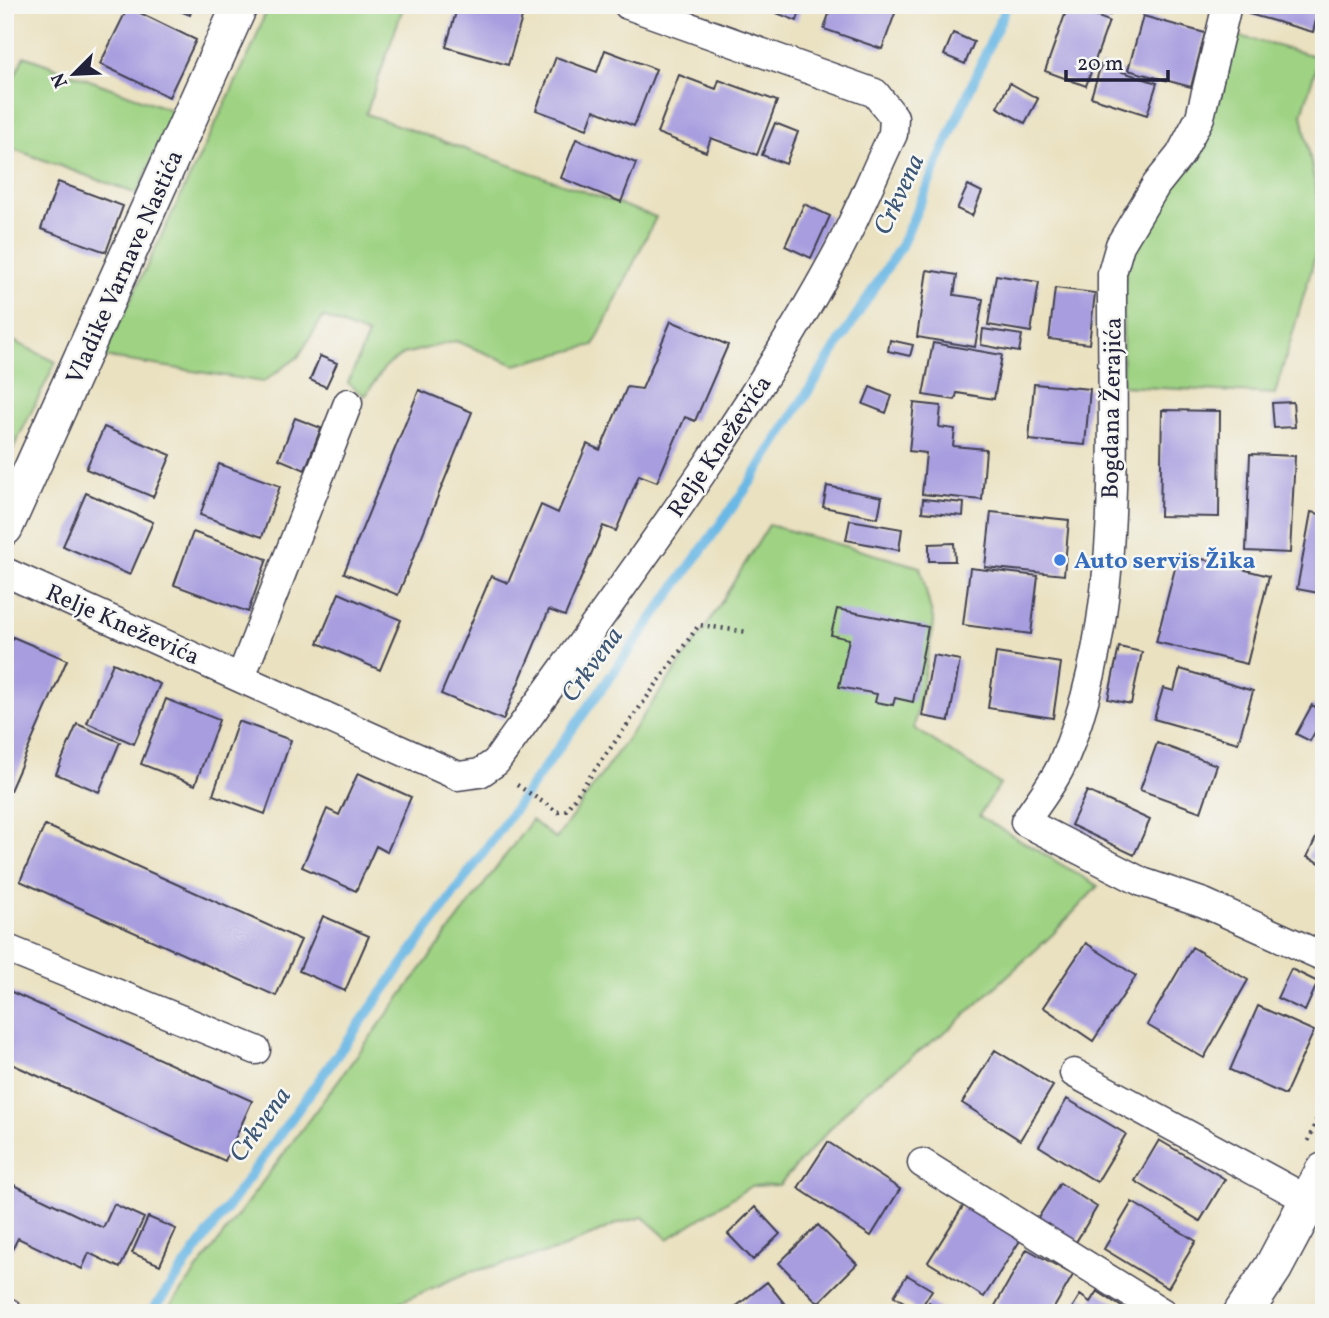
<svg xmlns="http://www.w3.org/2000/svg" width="1329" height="1318" font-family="Vollkorn,serif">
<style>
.green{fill:#9fd383;stroke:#607a5f;stroke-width:2}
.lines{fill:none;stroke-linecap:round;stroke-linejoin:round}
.stream{stroke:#6bb8e5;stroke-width:10}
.building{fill:#a79ddf}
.minor-casing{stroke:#403f4f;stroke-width:31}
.tertiary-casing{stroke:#403f4f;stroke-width:38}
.primary-casing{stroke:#403f4f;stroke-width:41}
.path{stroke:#403f4f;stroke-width:4.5;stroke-dasharray:2 5;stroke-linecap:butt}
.minor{stroke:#fff;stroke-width:28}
.tertiary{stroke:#fff;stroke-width:35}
.primary{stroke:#fff;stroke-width:38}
.shop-dot{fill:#3f7fe0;stroke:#f6f6f2;stroke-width:2.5}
.labels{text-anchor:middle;stroke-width:5;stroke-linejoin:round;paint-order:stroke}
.street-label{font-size:24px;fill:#22223b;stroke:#f6f6f2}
.shop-label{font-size:24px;font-weight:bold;fill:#366cbe;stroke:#f6f6f2;text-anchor:start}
.water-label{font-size:26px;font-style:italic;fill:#3c5676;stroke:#f6f6f2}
</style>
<rect width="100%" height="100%" fill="#f6f6f2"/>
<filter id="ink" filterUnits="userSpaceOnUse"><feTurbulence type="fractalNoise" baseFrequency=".0143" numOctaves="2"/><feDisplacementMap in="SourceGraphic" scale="14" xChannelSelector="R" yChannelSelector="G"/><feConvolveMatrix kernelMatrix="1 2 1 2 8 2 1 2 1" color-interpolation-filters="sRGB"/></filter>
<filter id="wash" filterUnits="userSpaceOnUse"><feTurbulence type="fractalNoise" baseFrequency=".00686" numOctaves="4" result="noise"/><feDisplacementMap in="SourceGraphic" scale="28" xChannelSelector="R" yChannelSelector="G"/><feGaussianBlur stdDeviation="1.57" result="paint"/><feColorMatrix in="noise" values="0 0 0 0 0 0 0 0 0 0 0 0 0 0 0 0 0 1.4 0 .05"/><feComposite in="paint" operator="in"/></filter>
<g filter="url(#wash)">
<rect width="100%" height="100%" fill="#eae1c0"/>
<path class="green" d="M268,5H404L366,114L656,217L594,345L515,365L456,341L404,354L385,367L365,396L348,383L368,335L323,317L298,357L263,382L103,357L253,46Z
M1235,35L1319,57L1302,114L1323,229L1275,394L1122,386L1124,283L1128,260L1216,103Z
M24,56L174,111L137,194L5,146V97Z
M5,337L56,362L6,463L5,462Z
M769,525L920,567L934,623L914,728L1000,784L979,816L1098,886L1053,934L954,1025L861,1095L779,1185L751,1186L668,1239L643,1217L619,1223L558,1250L467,1273L375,1313H165L532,820L556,839L702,633Z"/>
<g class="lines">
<path class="stream" d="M151,1313L747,487L901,246L1007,5"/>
</g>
<g id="blocks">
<path class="building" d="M165,5H193L190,15Z
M458,5H506L524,11L508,65L446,47Z
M756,5H802L797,21Z
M832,5H898L882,49L824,29Z
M1081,5H1113L1110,15Z
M1251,5H1320L1313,32L1249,14Z
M1068,6L1109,21L1086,86L1045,71Z
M128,7L196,40L169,97L100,64Z
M1143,16L1205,33L1191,87L1128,70Z
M953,33L974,42L965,64L944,55Z
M605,50L656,69L634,126L594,110L587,129L536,110L556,57L597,72Z
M1101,65L1157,83L1147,115L1091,97Z
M679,75L716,89L719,80L777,101L757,155L711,138L706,152L657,133Z
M1010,83L1038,99L1025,123L997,107Z
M775,123L798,132L786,164L762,155Z
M576,139L636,163L621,202L561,178Z
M58,182L123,206L106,252L41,229Z
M968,185L982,192L972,216L957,209Z
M804,204L830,216L811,258L785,246Z
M927,270L957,275L954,295L983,299L975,347L917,337Z
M996,275L1039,282L1031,332L988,325Z
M1055,288L1095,293L1089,344L1049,339Z
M671,321L728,345L695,421L685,417L657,482L639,475L616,531L603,526L565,616L549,610L503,720L441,694L491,576L508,583L541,505L558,513L587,444L600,450L627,387L642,389Z
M983,329L1022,335L1019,352L981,345Z
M890,340L913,345L910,356L888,351Z
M933,343L1002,355L994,399L957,393L955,400L923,395Z
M320,356L337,363L326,387L310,380Z
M1034,384L1090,389L1085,445L1029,440Z
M870,387L892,396L886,413L863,404Z
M419,390L472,412L398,595L344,573Z
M1293,402L1295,427L1274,428L1272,403Z
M914,403L941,406L939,427L955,429L953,446L986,449L982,500L922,494L926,453L909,451Z
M1162,410L1220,411L1219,517L1160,516Z
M295,418L321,428L305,470L279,459Z
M104,427L171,455L153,497L86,469Z
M1250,454L1295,456L1290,553L1246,551Z
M219,464L280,486L262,537L200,515Z
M827,486L882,497L878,518L823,507Z
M86,493L153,522L130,575L63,546Z
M923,499L964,503L963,516L922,512Z
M991,512L1069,520L1064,575L985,567Z
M1311,512L1324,515V594L1297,589Z
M850,520L902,529L899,550L846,540Z
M193,532L267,559L248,612L174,585Z
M954,543L955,561H929V544Z
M1179,553L1269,576L1247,664L1156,642Z
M970,568L1038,576L1031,634L963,625Z
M339,593L401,620L380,670L318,643Z
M837,609L928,627L913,702L895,698L893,705L875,702L877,694L839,687L849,639L831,635Z
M13,637L67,660L5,802V655Z
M1119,647L1142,652L1131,704L1108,699Z
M996,653L1061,663L1053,718L988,708Z
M933,655L960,660L949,721L922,716Z
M113,663L160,684L134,744L87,723Z
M1180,669L1253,691L1238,743L1154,719L1163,688L1174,691Z
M166,699L219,720L195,785L141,764Z
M1312,705L1324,712V716L1310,741L1296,734Z
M238,721L291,740L265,814L213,795Z
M77,724L120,742L99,792L56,774Z
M1157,743L1217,765L1201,812L1140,790Z
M358,773L411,797L387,852L376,846L356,891L302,867L327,809L339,815Z
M1087,791L1150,820L1134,855L1071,825Z
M1324,821V865L1307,857Z
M45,825L301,940L276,996L20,881Z
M323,916L369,936L345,991L299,971Z
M1086,943L1136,976L1093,1041L1043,1007Z
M1192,947L1248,980L1204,1058L1147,1025Z
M1291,969L1318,982L1305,1011L1277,998Z
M5,989L252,1101L225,1161L5,1061Z
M1258,1006L1314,1031L1285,1095L1230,1070Z
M995,1050L1053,1086L1020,1140L962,1103Z
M1067,1099L1126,1134L1097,1182L1039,1146Z
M1159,1140L1225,1179L1200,1221L1135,1181Z
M828,1142L900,1189L871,1236L798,1188Z
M10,1183L103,1228L114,1204L144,1218L120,1268L89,1253L82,1269L18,1238L11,1252L5,1249V1192Z
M1060,1183L1097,1207L1073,1247L1035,1223Z
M967,1200L1023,1236L984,1297L928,1262Z
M1132,1202L1196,1241L1168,1288L1104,1249Z
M755,1207L780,1234L753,1260L728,1234Z
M148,1217L176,1229L160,1265L132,1253Z
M818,1225L857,1264L818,1303L779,1263Z
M1027,1249L1073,1275L1051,1313H996L992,1311Z
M907,1275L932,1290L919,1311L894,1296Z
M767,1282L792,1313H728Z
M1097,1291L1131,1313H1069L1080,1295L1090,1302Z
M929,1302L946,1313H923Z"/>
</g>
</g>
<g filter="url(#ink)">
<use href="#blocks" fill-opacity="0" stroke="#403f4f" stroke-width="2"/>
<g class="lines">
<defs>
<path id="minor" d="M1227,5L1200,117L1180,155L1156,185L1120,245L1112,273C1111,431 1126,616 1062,764C1053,784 1037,803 1025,822L1142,882L1204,903L1324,957
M5,572L458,776L480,773L496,762C613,598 737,437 834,259C856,219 873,175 893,134L894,117L875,93L628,5
M241,677L348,403
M5,948L256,1050
M1074,1073L1310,1201
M922,1163L1163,1313
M5,1311L9,1313"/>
<path id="tertiary" d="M5,528L240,5"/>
<path id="primary" d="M1243,1313L1273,1268L1324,1172"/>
</defs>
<use href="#minor" class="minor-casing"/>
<use href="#tertiary" class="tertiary-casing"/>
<use href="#primary" class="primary-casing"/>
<path class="path" d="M517,785L558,812L566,810L699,625L748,632
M1308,1141L1324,1102"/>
<use href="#minor" class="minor"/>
<use href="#tertiary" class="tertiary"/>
<use href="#primary" class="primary"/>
</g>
</g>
<circle class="shop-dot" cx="1060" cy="560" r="7"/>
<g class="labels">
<g class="street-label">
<text transform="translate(124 267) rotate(-66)" y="8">Vladike Varnave Nastića</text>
<text transform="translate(1111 408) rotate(-89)" y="8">Bogdana Žerajića</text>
<text transform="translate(719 446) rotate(-56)" y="8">Relje Kneževića</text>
<text transform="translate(123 624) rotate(24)" y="8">Relje Kneževića</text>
</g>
<g class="shop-label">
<text x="1074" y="568">Auto servis Žika</text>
</g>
<g class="water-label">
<text transform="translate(898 194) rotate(-65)" y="9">Crkvena</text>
<text transform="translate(591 664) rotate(-54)" y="9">Crkvena</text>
<text transform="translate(259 1124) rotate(-54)" y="9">Crkvena</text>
</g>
</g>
<rect width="1329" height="1318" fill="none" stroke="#f6f6f2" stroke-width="28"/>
<g transform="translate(74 74) rotate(246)" stroke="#f6f6f2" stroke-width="5" paint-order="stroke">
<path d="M0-5L12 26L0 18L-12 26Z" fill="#22223b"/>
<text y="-10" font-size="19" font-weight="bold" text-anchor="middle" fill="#22223b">N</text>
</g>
<path d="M1066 70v10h102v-10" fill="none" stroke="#22223b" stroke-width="3.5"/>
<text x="1077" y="70" font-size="21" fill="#22223b" stroke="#f6f6f2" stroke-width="5" paint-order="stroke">20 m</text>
</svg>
